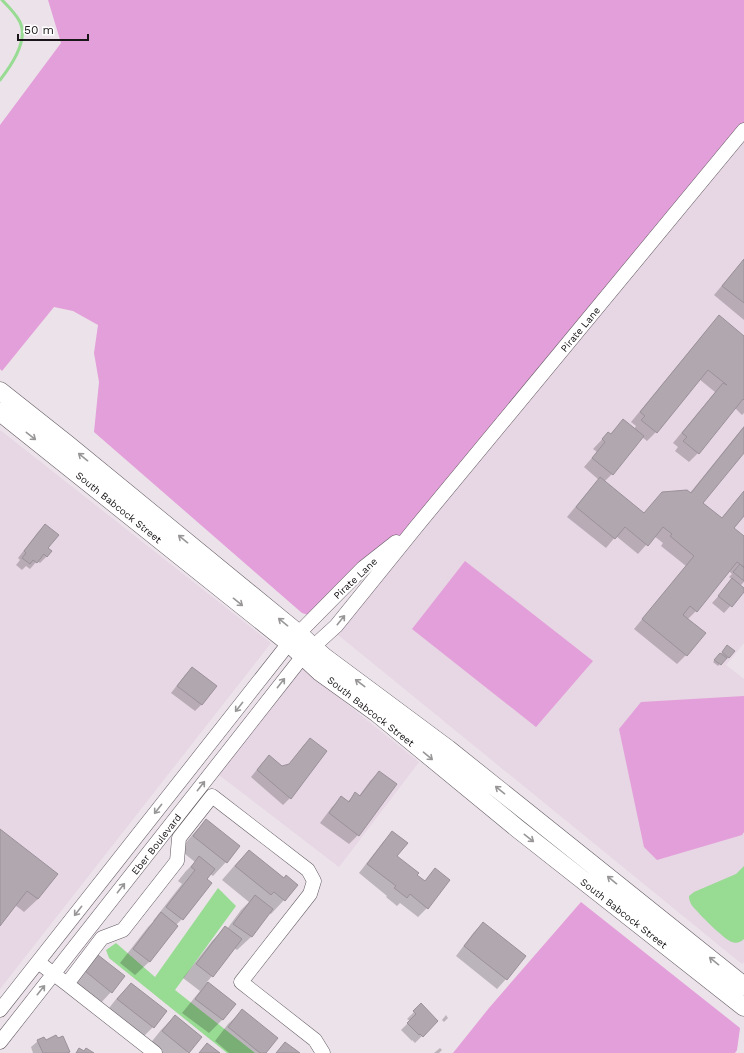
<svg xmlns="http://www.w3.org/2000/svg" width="744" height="1053" font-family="'Work Sans',sans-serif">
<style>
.built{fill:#e7d6e4}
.green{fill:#e39fd9}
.water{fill:#98db93}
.shadow{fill:#0003}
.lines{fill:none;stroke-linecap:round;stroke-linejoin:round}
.stream{stroke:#98db93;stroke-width:3}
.building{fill:#b0a7af;stroke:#9a9199}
.minor-casing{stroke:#645c63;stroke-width:15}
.major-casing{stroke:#645c63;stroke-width:19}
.minor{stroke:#fff;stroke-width:14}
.major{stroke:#fff;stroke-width:18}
.oneway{stroke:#989697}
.labels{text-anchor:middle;stroke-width:4;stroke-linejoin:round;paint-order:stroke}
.street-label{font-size:10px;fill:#191518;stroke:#fff}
</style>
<rect width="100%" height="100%" fill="#ece2ea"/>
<path class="built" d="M744,139V643L726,665L744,679V962L742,964L337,634Z
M0,430L271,643L0,989Z
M302,668L419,762L339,867L219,775Z"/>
<path class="green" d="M48,0H744V129L416,527L315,617L302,613L94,432L99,382L94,353L98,325L73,311L54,307L2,371L0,369V125L61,43Z
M465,561L593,661L536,727L412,629Z
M744,696V832L742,835L657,860L644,847L619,729L641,702Z
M581,902L740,1028L737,1050L735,1053H453L489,1008Z"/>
<path class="water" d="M744,866V939C741,942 736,944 732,942C725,940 702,917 696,910C692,906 689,902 689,896L694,892L736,874Z
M218,888L236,906L175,990L255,1053H227L109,958L106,950L116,943L155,977Z"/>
<path class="shadow" d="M744,259V320L714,295Z
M719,317L744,337V413L742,415L735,408L698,453L689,462L675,451L678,447L673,443L715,392L699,379L656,432L647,441L642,437L612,474L604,482L643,514L662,493H690L744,426V451L702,503L721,519L744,491V515L733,529L744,538V582L740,586L744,589V591L724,613L712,603L733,580L729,577L732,574L729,571L696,611L687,620L686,655L677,664L634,629L686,566L661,546L663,543L654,536L638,554L616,536L606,548L567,517L591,488L599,480L584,467L597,452L593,449L608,433L610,435L614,430L634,429L636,426L631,422L710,326Z
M45,525L47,548V556L40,563L37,561L30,569L26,566L22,570L16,565L20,560L18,558L38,532Z
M727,647L729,657L727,659L725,658L718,666L713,662Z
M192,668L216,687L201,705L195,711L171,693L185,675Z
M310,739L290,798L283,805L251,777L262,763L269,757L282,767L288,766L303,746Z
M379,772L358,835L349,844L320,823L332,807L342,797L347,802L356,794L359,796L370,781Z
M206,820L226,862L213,876L210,874L182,919L176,925L149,962L135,975L120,963L148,927L154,921H153L182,884L178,881L186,871L195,862L180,850L193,834Z
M0,831L56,875L38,899L24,912L15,905L0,925Z
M393,833L396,857L416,875L424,882L435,869L427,908L418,917L400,903L397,906L386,897L387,896L359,873L383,842Z
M249,851L284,879V900L271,914L269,913L251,937L237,950L234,948L212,976L207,982L235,1004L222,1020L209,1033L182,1013L200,991L183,978L212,941L225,928L227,929L241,910L249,902L222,880L235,865Z
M483,923L525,956L506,979L497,989L456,956L474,932Z
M85,970L111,992L98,1006L72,985Z
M131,984L165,1012L153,1027L139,1041L105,1013L117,998Z
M421,1005L437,1021L415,1043L412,1040V1041L401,1030L410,1021L407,1019Z
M242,1011L265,1053H229L215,1041L228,1024Z
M446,1015L448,1018L444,1022L442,1020Z
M175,1016L200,1037L187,1053H159L149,1045L161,1030Z
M38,1041H45L68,1052L67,1053H33L31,1047Z
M440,1048L442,1050L439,1053H434Z"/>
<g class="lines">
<path class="stream" d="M0,80C11,66 29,41 20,22C16,14 9,7 2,0"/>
</g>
<path class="building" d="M744,259V303L722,286Z
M719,315L744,336V400L743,399L699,454L683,441L687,437L682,433L723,383L727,385L708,370L657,433L641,420L645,416L640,412Z
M623,419L644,436L613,475L592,458L605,442L602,439L608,432L611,434Z
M744,427V453L703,503L722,518L744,491V516L734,528L744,536V567L737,562L697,612L690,606L683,615L706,633L687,656L642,619L694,556L670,536L672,534L663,527L648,546L625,527L615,539L576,507L600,477L644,513L662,492L687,490L691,493Z
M45,524L59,535L48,548L52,551L47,557L44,554L37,563L33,560L30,564L22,558L26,553L24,551Z
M740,564L744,568V581L733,572Z
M732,578L744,588V592L732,607L718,596Z
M727,645L735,651L729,658L722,652Z
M720,653L727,658L721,665L714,660Z
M192,667L217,686L202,705L177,686Z
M310,738L327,751L291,799L257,770L269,755L282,766L289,764Z
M379,771L397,784L359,836L329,813L341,796L349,802L355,792L360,796Z
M206,819L240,846L227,863L193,836Z
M0,829L58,874L38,899L27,891L0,926Z
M392,831L408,843L397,856L419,873L417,875L425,881L435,868L450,880L428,909L410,894L407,898L394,888L396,886L367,864Z
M249,850L284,878L286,875L298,885L285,901L274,892L271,895L235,866Z
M199,856L215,869L207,879L212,883L183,920L166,907L195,870L191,867Z
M255,895L273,909L252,937L233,924Z
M161,912L178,926L150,962L133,949Z
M483,922L526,956L507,980L464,946Z
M225,926L242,939L213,977L196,964Z
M98,955L125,976L112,993L85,971Z
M208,982L236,1004L223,1020L195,999Z
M131,983L167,1011L154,1028L117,999Z
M421,1003L438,1021L423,1037L420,1034L419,1035L407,1023L416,1014L413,1011Z
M242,1009L278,1038L266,1053H260L228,1027Z
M175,1015L202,1037L189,1053L162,1031Z
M56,1035L58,1038L63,1036L70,1052L67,1053H43L37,1040L44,1037L46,1040Z
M285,1042L300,1053H276Z
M207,1043L220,1053H199Z
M79,1048L84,1051L86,1048L94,1053H76Z"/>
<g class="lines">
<defs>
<path id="minor" d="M38,962L67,984L155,1053
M67,984L102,938L123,930L177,861L179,838L212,796L308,870L314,881L310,894L241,982L315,1040L323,1053
M0,1010L289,643L363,568L396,542
M0,1042L303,656L336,626L416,527L744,130"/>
<path id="major" d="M0,391L67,444L299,634L323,656L448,749L744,986
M0,412L289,643L320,672L377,713L518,829L744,1007"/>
</defs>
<use href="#minor" class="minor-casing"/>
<use href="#major" class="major-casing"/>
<use href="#minor" class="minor"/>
<use href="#major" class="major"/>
</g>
<defs><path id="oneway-shaft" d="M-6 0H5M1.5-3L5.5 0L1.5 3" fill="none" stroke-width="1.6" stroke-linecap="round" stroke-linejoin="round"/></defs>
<g class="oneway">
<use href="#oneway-shaft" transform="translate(31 436) rotate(38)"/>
<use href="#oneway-shaft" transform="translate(83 457) rotate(-141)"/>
<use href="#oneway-shaft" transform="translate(183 539) rotate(-141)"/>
<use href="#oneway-shaft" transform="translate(238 602) rotate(39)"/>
<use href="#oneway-shaft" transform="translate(341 620) rotate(-51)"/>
<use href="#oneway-shaft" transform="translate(283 622) rotate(-141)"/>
<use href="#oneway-shaft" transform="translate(281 683) rotate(-52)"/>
<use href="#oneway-shaft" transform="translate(360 683) rotate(-143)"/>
<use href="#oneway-shaft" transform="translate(239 707) rotate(128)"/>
<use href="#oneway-shaft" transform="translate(428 756) rotate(40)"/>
<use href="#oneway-shaft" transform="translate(201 786) rotate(-52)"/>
<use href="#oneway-shaft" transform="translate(500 790) rotate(-141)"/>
<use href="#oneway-shaft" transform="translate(158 809) rotate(128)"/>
<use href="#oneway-shaft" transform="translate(529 838) rotate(38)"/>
<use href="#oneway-shaft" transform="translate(612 880) rotate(-141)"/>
<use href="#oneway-shaft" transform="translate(121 888) rotate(-52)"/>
<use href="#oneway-shaft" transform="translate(78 911) rotate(128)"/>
<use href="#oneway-shaft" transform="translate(714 961) rotate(-141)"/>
<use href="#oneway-shaft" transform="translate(41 990) rotate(-51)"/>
</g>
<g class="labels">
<g class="street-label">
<text transform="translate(580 329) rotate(-50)" y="4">Pirate Lane</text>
<text transform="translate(119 507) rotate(39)" y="4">South Babcock Street</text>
<text transform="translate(355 578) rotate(-43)" y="4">Pirate Lane</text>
<text transform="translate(371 711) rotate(38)" y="4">South Babcock Street</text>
<text transform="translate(156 844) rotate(-52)" y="4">Eber Boulevard</text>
<text transform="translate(624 913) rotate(38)" y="4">South Babcock Street</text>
</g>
</g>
<path d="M18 34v6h70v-6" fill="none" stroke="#191518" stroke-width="2"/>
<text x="24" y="34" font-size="12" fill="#191518" stroke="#ffffff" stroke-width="3" paint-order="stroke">50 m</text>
</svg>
